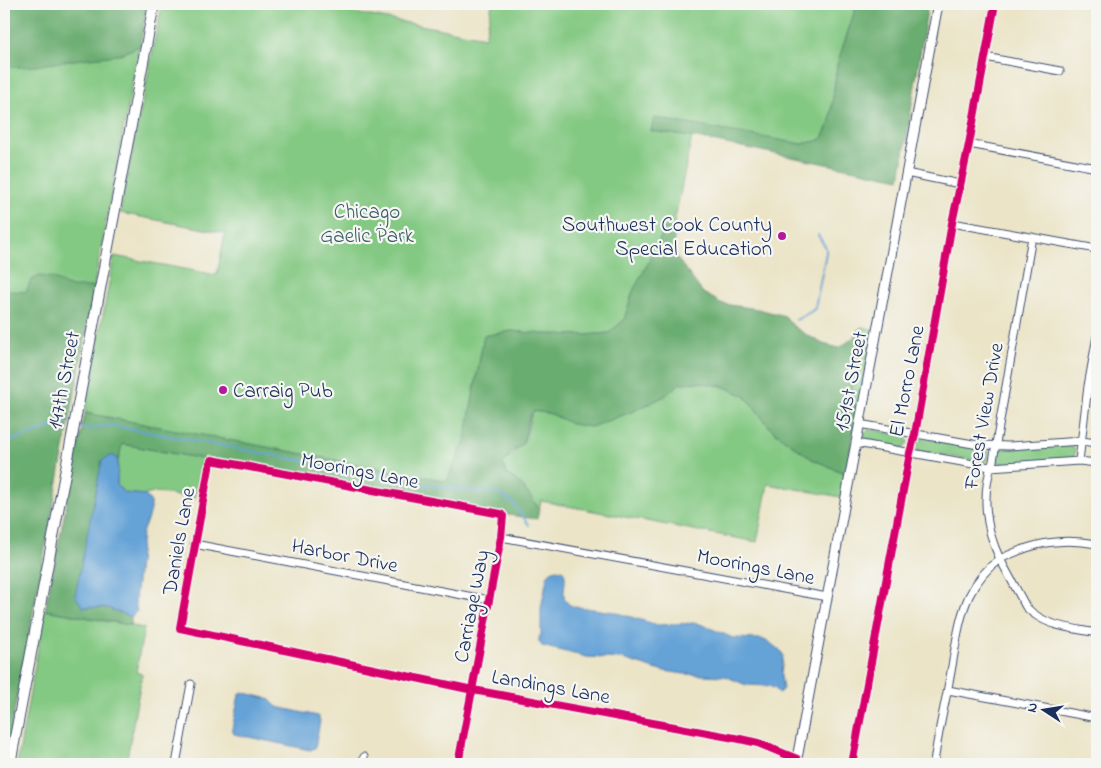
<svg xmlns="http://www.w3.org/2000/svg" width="1101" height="768" font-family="'Indie Flower',sans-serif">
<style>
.green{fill:#84c983;stroke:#507c70}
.forest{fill:#6bad71;stroke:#436e68}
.water{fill:#65a3d7;stroke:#40699a}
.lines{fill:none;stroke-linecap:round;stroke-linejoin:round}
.stream{stroke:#65a3d7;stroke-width:2}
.minor-casing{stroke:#3a4a6e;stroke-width:9}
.tertiary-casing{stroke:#3a4a6e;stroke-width:11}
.secondary-casing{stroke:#3a4a6e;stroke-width:12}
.minor{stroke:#fff;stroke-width:7}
.tertiary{stroke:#fff;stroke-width:9}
.secondary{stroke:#fff;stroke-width:10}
.cycleway-casing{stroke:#f6f6f2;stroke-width:11}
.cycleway{stroke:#d6006c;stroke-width:8}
.poi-dot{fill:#b5179e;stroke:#f6f6f2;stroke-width:2}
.labels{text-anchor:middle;stroke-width:4.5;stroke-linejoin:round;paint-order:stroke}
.park-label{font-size:21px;fill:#3a5d69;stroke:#f6f6f2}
.poi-label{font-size:21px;fill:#1b2f5e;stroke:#f6f6f2;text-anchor:end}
.street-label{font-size:21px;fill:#1b2f5e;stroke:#f6f6f2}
</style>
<rect width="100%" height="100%" fill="#f6f6f2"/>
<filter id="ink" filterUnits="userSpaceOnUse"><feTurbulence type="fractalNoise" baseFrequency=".02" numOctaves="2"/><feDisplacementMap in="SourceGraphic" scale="10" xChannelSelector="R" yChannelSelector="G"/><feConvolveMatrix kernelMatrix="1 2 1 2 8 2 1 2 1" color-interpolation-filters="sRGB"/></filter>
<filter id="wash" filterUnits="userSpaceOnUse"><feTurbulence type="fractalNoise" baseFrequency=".0096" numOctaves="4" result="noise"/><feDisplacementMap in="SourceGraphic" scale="20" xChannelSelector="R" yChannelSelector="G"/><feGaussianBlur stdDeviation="1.12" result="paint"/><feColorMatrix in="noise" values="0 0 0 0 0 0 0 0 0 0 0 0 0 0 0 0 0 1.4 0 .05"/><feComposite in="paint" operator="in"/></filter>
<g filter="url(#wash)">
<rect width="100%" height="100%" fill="#ebe4c7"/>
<path class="green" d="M4,4H147L4,764Z
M162,4H306L485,37L492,4H857L837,65L830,122L821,140L802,144L779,140L651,131L692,137L673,228H664L658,245L633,291L624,320L609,333L586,335L545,334L511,331L484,336L465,441L447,481L85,413L114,256L217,275L225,233L120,213Z
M861,327L874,329L859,406L850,400L862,336Z
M698,382L722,386L745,396L772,430L812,459L846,474L841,497L768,484L757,542L541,501L539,509C529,495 522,482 506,474L503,464C508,458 521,446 523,442C528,433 528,422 533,411L552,414L571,424L591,427L634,411L665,396L680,383Z
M869,429L903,435L906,437L908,443L903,449L864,441V433Z
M924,438L983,449L989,452L988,459L984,462L917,451V441Z
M122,444L203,459L194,499L157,492L145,495L124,493L117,485L118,461Z
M1069,445L1075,449V455L1072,459L1003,464L997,461V452L1004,448Z
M45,610L144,628L136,672L142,674L126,764H17Z"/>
<path class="forest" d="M4,4H147L140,46L118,55L65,61L36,66L4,68Z
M857,4H928L900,179L692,137L651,131L654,118L802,144L821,140L830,122L837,65Z
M664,228H673L676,257L703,293L723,304L758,309L785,316L793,326L807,335L823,344L839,348L852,339L861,327L862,336L850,400L859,406L846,474L812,459L772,430L745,396L722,386L698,382L680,383L665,396L634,411L591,427L571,424L552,414L533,411L528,421L523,443L511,453L503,464L506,474C522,482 529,495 539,509L537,519L501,514L122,444L118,461L113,455L83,607L108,608L131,617V625L45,610L85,413L447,481L465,441L484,336L511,331L545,334L586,335L609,333L624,320L633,291L658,245Z
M40,276L52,278L71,287H95L4,764V288L11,291L26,292L31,280Z"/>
<path class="water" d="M113,455L118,461L117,485L124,493L145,495L151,502V510L142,533L135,601L137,611L131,617L108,608L83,607L75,596L102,460Z
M556,569L563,570C570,582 556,598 572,606L614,612L658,625L695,623L703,625L733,638L762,639L770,643L781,651L783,655L781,676L783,689L779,693L774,688L768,686L746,685L725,676L684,674L658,670L623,659L586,657L542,646L539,642V638L541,634V608L547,577L551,571Z
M242,692L269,699L277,707L318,716L320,721L315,748L310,750L234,734L232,729L239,695Z"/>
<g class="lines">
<path class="stream" d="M796,320L812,311L815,308L826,253V248L818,235
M79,427L88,429L109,425L376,474L415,484L500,494L513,503L529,525
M4,443L63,423L68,424"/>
</g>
</g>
<g filter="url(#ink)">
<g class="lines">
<defs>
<path id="minor" d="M985,57L1060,71
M969,144L1097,168
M906,173L960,184
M952,223L1097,249
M859,424L979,445L1009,446L1081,441L1097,443
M856,443L990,467L1079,461L1097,463
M1079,461L1088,386L1097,336
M501,537L827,597
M194,544L489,600
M1097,544C1061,537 1033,543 1000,559L1026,607C1045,627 1072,628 1097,633
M948,690L1097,718
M176,764L191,684
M363,764L364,757
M458,764L501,537L503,516L501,514L212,460L209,468L180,628L473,690L740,739L758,743L797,759
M852,764L910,453L915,434L952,223L969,144L995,4
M934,764C937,737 944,709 949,682C955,654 957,622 969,596C976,582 987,568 1000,559C985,528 981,493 993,461L1032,237"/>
<path id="tertiary" d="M796,764L938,4"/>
<path id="secondary" d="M10,764L154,4"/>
</defs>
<use href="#minor" class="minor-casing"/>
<use href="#tertiary" class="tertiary-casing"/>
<use href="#secondary" class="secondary-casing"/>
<use href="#minor" class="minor"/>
<use href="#tertiary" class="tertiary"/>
<use href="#secondary" class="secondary"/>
<defs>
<path id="cycleway" d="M458,764L501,537L503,516L501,514L212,460L209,468L180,628L473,690L740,739L758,743L797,759
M852,764L910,453L915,434L952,223L969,144L995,4"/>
</defs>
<use href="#cycleway" class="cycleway-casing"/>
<use href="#cycleway" class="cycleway"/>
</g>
</g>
<g class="poi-dot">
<circle cx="782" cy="236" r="5"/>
<circle cx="223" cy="390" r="5"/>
</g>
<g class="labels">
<g class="park-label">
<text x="367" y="218">Chicago<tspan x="367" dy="24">Gaelic Park</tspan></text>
</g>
<g class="poi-label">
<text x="772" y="231">Southwest Cook County<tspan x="772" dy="24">Special Education</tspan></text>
<text x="233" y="397" text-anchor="start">Carraig Pub</text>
</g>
<g class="street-label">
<text transform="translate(63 380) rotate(-79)" y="7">147th Street</text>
<text transform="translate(850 381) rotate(-79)" y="7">151st Street</text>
<text transform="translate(906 381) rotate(-79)" y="7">El Morro Lane</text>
<text transform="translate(983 416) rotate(-80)" y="7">Forest View Drive</text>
<text transform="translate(360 470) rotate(11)" y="7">Moorings Lane</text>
<text transform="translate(178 541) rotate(-80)" y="7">Daniels Lane</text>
<text transform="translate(345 555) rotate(11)" y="7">Harbor Drive</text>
<text transform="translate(756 566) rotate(11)" y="7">Moorings Lane</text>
<text transform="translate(471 606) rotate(-79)" y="7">Carriage Way</text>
<text transform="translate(551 686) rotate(10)" y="7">Landings Lane</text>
</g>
</g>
<rect width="1101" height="768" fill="none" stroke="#f6f6f2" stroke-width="20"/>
<g transform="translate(1044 710) rotate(282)" stroke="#f6f6f2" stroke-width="4" paint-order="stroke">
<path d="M0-4L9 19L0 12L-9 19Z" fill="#1b2f5e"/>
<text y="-8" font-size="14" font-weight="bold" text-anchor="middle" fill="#1b2f5e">N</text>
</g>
</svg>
